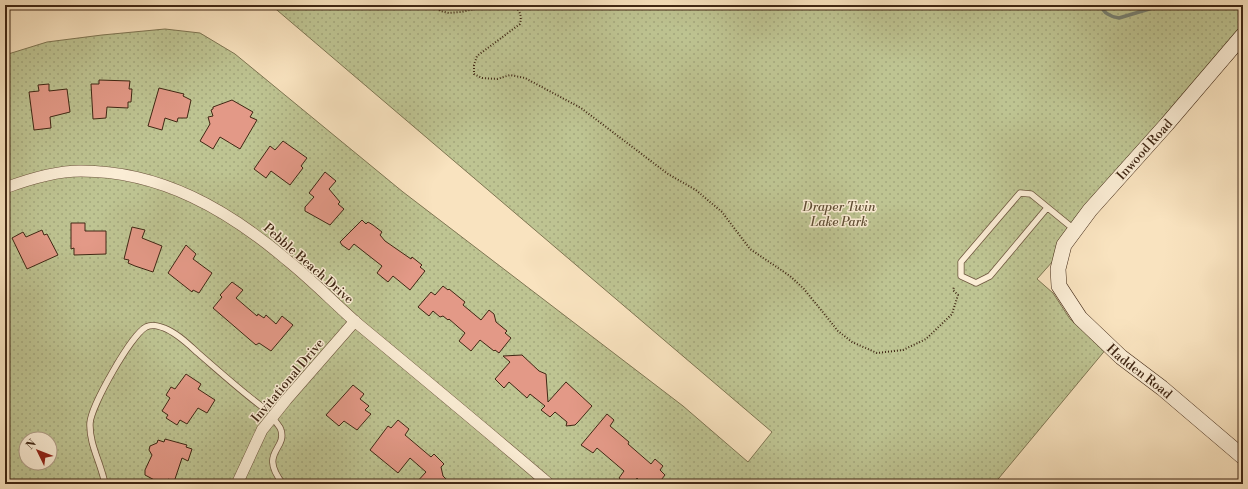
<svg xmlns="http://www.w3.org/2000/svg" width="1248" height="489" font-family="'Libre Bodoni',serif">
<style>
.green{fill:url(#green-dots);stroke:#7f7653;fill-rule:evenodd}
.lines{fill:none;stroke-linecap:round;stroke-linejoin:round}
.stream{stroke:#788274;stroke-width:3.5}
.building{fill:#e39987;stroke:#402714}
.lane-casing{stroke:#6e563f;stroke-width:7}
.street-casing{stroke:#6e563f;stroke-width:12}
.secondary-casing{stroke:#402714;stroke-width:16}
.path{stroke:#402714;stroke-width:2;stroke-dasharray:1 2;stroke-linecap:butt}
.lane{stroke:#fbedd5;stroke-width:5.5}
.street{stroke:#fbedd5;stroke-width:11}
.secondary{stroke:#fbedd5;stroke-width:15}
.labels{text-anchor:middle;stroke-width:3;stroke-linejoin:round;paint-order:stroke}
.street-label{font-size:13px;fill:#402714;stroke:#fbedd5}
.park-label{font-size:13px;font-style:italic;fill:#604e34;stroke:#fbedd5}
</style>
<defs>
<pattern id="green-dots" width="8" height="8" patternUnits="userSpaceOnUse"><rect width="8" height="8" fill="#bec492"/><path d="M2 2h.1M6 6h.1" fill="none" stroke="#a4a87d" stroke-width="1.8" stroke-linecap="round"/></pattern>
</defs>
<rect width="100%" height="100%" fill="#f9e3bf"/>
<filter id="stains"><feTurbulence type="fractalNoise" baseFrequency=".005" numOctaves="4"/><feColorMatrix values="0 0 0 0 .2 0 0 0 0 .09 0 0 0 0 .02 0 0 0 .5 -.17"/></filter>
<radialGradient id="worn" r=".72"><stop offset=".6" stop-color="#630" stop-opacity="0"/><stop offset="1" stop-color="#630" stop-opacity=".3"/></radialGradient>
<path class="green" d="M271,5H1243V47L1037,279L1053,293L1070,319L1107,348L994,484H5V55L47,42L102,35L165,29L200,33L235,54L403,192L683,406L748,462L772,432ZM26,439H50V463H26Z"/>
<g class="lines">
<path class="stream" d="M1101,5C1103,13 1111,17 1119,18L1156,7L1172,5"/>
</g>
<path class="building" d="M99,80L130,81L129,89H132L131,102H128V108L107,107L106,118L93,119L91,84H99Z
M49,84V91L67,89L70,112L50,117L51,128L34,130L29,92L39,91L38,85Z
M159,88L184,94L183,96L191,100L187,118H178L177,122L165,118L162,130L148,126Z
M232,100L253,112L250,117L257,120L240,149L220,137L213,149L200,141L210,124L208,117L213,116L211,110L213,109V107Z
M283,141L307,158L301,166L303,168L290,185L271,171L266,178L254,169L270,146L275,150Z
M325,172L336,181L329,189L340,202L338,204L344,209L330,225L305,211V207L314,197L309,193Z
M362,220L366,224L368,222L373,225L382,232L380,235L385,241L411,259L412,257L422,265L420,267L425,271L410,290L393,276L388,282L377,273L382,266L354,244L349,250L342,245L340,242Z
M71,223H85V231H106V254L74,255V248L71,249Z
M132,227L145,230L142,238L162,246L153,272L135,266L128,263L129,260L124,259Z
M42,230L44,235L47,234L58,255L27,269L12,238L23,232L26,237Z
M186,245L196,254L193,259L212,273L199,293L193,290L192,292L168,273Z
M232,282L243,290L236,298L257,316L258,314L264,318L266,315L276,324L282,316L293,325L271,351L259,343L256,345L213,308L222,297L220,295Z
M443,286L448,290L449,289L465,302L463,305L481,320L489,310L494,314L496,322L507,331L505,333L511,338L499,353L495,350L494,351L480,340L471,351L459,341L465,333L449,319L448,320L443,316L440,317L433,311L429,316L418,307L431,292L435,295Z
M522,355L539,371L546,374L548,402L566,382L592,406L578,422L575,425L566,426L567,422L555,412L550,417L541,410L545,406L530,394L527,398L509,382L504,388L495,379L510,362L503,356Z
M186,374L201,384L198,389L215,400L207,413L198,408L187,424L180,420L177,425L166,418L168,415L162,411L170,398L166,395L171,387L175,389Z
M353,385L364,394L360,399L369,406L365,410L371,414L357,430L344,421L339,426L326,415Z
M607,414L614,420L610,426L629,442L628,444L651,464L655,459L663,466L660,470L665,475L658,484H643L637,478L632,484H626L619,478L624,471L597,448L593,453L581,445Z
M398,420L409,429L405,435L431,457L434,454L444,464L441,467L443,476L446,479L441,484H415L426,472L410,458L398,473L370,450L388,426L391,428Z
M165,439L187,445L186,447L192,449L188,461L182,458L174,482L168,479L166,484H162L145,475V470L152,455L149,450L150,446L157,443L158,440L164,442Z"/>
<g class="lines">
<defs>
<path id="lane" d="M1047,208L990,276L976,283L961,276V262L1020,193L1031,194L1075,230
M274,419C276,423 280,426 281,430C287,450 258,452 283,484
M105,484C101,463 89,444 90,423C91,406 131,335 146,327C152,324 158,326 164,328C177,333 188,344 198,353C220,372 242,392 265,409"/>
<path id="street" d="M5,188C29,179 56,171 81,171C161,171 228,210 287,260C312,280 334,303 358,324C422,377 486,430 549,484
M237,484L262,430L286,400L355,321"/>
<g id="secondary">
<path id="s1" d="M1243,35L1167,124L1090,210L1064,245L1058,269L1059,286L1080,318L1121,357L1162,388L1243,457"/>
</g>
</defs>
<use href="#lane" class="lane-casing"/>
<use href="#street" class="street-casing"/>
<use href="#secondary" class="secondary-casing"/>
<path class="path" d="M436,5L440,11L449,13L461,12L492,5
M514,5C520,12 522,15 520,24L477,56L474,65V74L482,78L497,79L510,75L525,78L581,108L668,174L696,190L710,202L722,212L750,249L790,276L804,289L838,331L852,342L877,353L903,350L926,339L952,314L958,295L953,290L954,287"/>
<use href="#lane" class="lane"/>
<use href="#street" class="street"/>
<use href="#secondary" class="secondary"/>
</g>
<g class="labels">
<g class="street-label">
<text transform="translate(1144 149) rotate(-48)" y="5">Inwood Road</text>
<text transform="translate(309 263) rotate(41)" y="5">Pebble Beach Drive</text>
<text dy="5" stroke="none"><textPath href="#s1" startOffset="436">Hadden Road</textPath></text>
<text transform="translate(287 380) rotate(-50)" y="5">Invitational Drive</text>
</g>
<g class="park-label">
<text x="839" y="211">Draper Twin<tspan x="839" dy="15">Lake Park</tspan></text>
</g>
</g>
<rect width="1248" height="489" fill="none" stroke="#f9e3bf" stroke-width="20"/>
<rect x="6" y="6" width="1236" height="477" fill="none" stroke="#402714" stroke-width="2"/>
<rect x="10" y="10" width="1228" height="469" fill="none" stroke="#402714"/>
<g transform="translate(38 451) rotate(313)"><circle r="19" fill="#fbedd5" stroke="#b09e88"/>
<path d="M0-3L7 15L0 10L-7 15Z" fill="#8f2418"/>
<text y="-6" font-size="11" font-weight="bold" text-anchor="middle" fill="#402714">N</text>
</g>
<rect width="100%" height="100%" filter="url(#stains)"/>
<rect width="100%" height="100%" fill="url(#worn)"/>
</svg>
